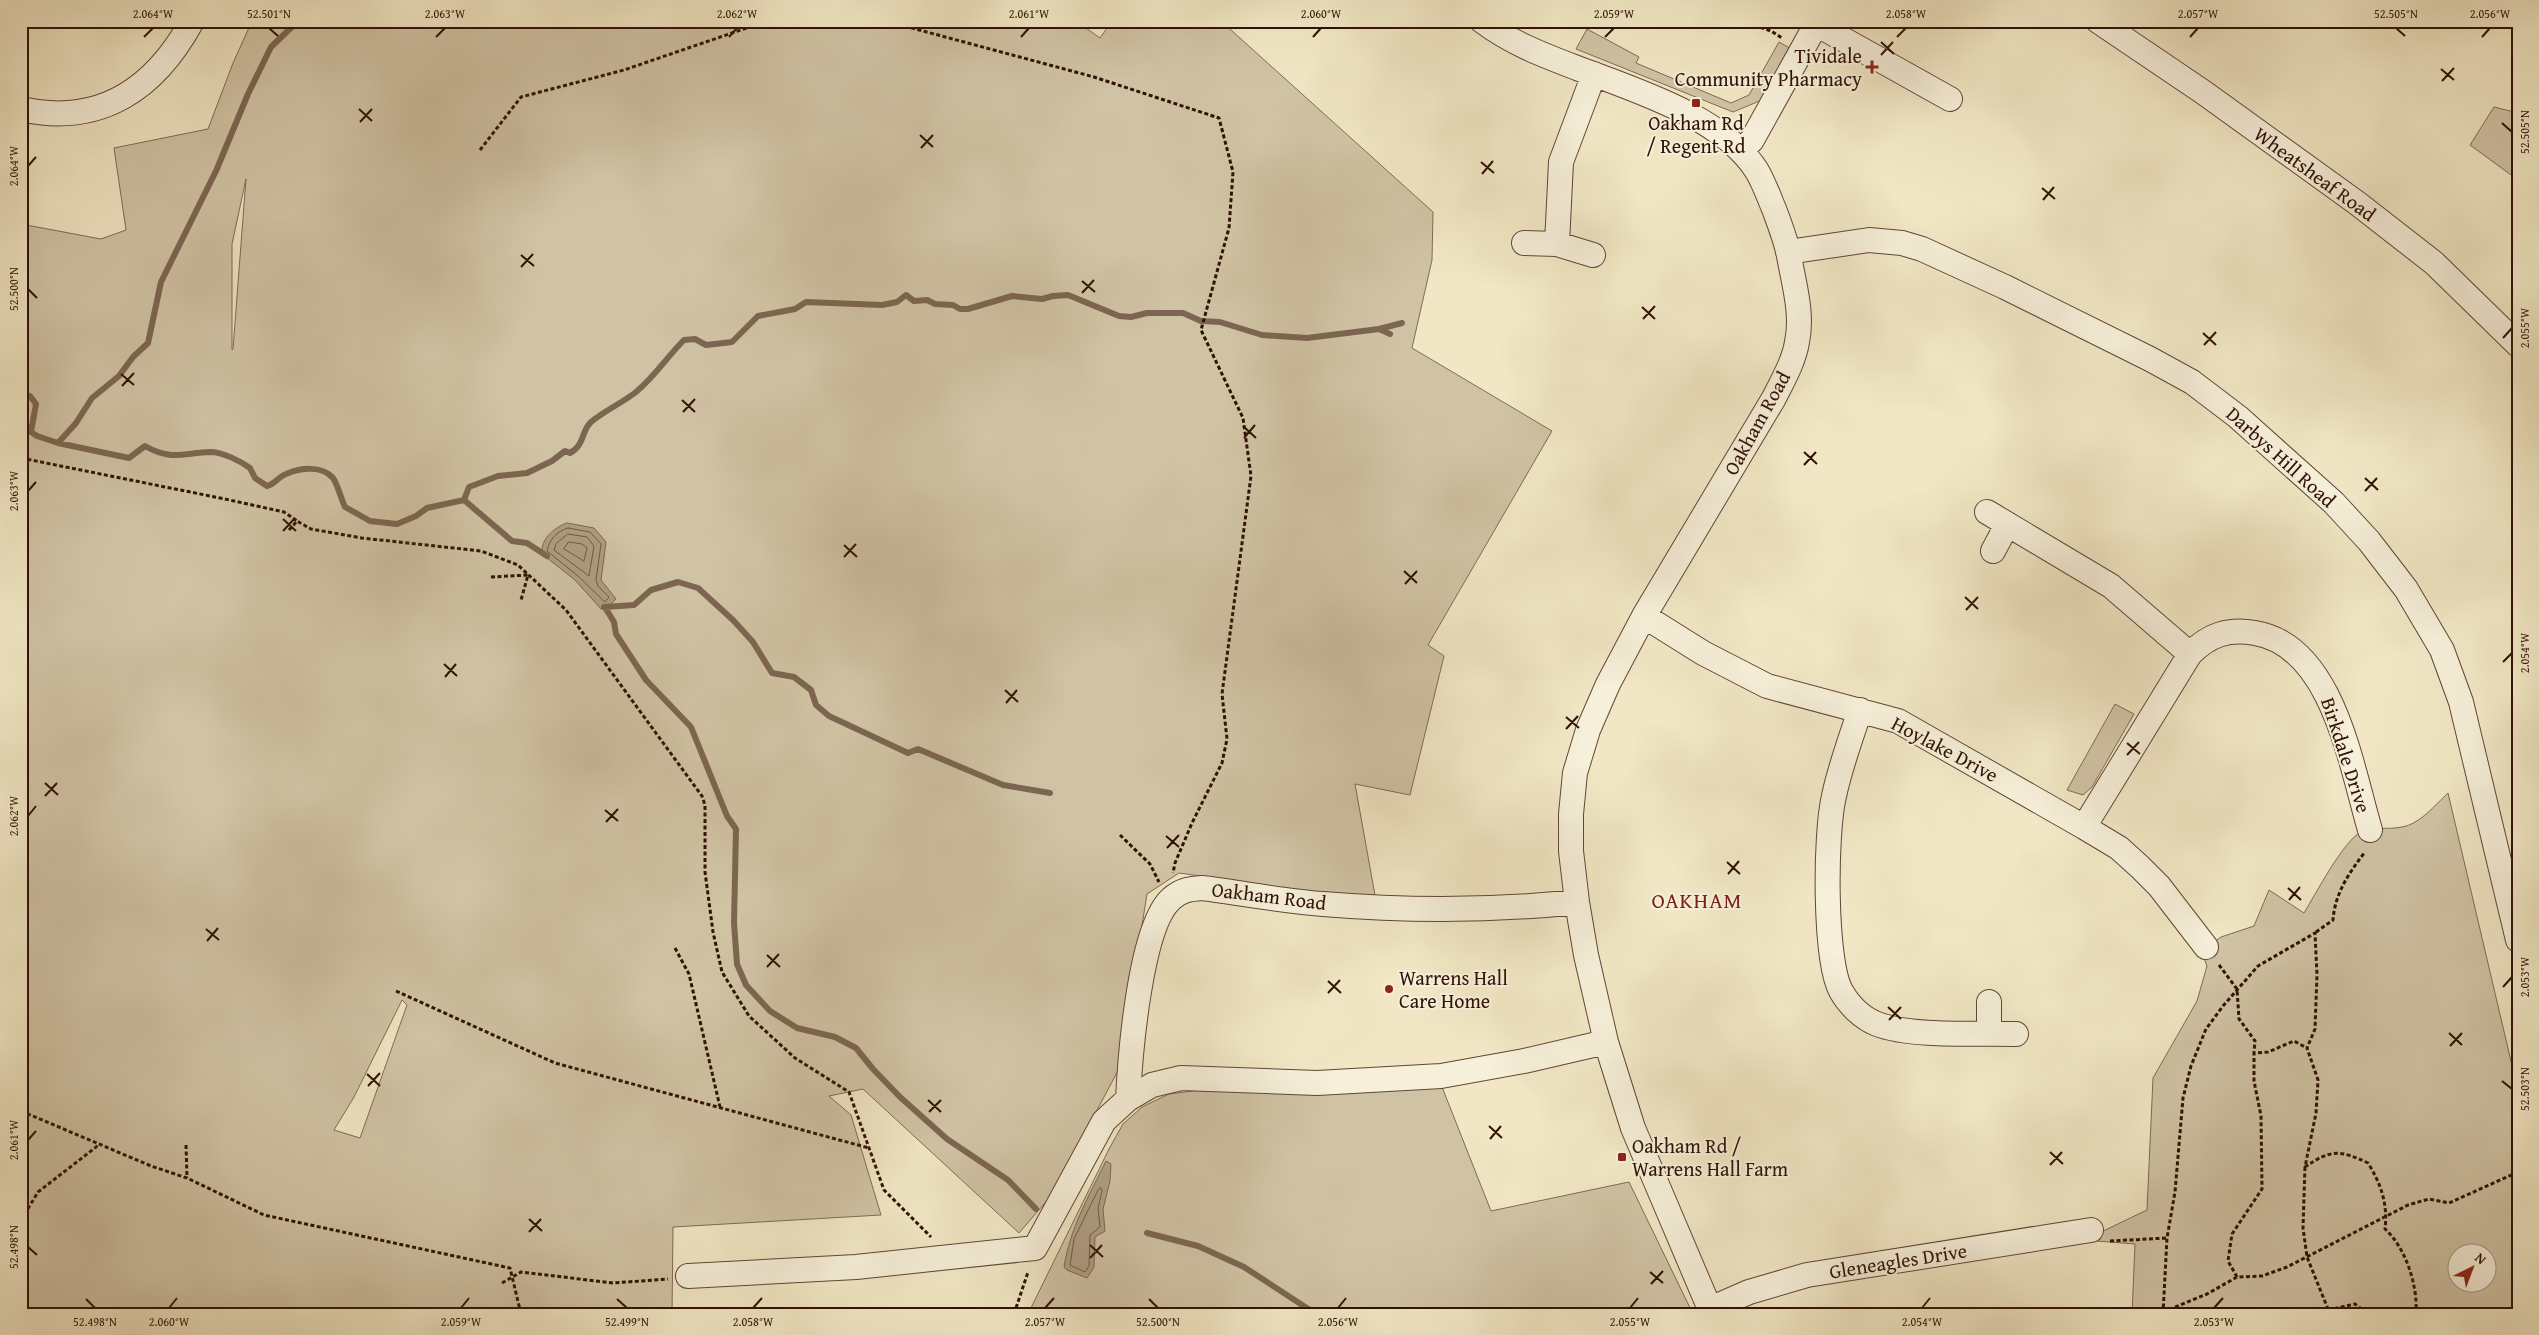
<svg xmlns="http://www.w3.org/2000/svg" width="2539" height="1335" font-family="'Gentium Book Plus',serif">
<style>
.green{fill:#d0c3a4;stroke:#806a55;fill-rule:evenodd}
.water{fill:#af9e83;stroke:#7c6651}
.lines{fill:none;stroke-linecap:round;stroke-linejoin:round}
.shore{stroke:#705844;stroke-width:1}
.stream{stroke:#7c6651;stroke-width:6}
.minor-casing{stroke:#604636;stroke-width:26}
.path{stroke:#301106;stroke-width:3;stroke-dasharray:4 2.5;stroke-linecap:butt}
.minor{stroke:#f6efd9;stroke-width:24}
.ticks{fill:none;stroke:#301106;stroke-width:2}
.poi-dot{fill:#8f2418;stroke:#f6efd9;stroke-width:2}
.labels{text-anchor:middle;stroke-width:4;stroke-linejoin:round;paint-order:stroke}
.poi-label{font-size:20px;fill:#301106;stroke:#f6efd9;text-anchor:start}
.street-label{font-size:20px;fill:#301106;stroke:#f6efd9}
.quarter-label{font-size:22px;letter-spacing:1px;fill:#7a1f14;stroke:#f6efd9}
.neatline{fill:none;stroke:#301106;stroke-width:2}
.ticks-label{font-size:12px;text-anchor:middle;fill:#301106}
</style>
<rect width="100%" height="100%" fill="#f1e7c4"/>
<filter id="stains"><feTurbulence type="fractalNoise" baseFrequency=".004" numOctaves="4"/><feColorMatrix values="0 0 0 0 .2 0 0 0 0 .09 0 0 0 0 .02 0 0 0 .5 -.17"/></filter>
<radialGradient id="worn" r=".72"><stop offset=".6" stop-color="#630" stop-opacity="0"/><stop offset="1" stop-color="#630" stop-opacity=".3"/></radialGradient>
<path class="green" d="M252,21H1076L1100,38L1112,21H1221L1433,212L1432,260L1412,348L1552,431L1428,645L1444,656L1410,795L1355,784L1376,901L1179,873L1147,894L1119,1069L1051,1196L1019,1233L863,1089L829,1096L851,1115L881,1215L673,1227L672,1314H21V224L101,239L126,230L114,148L208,129L233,63ZM246,179L233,349L232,350V244ZM402,1000L407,1005L360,1138L334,1130L354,1097Z
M1587,29L1639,57L1636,63L1731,103L1749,95L1779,42L1795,51L1762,100L1733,112L1576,49Z
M2494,107L2518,113V180L2470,145Z
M2115,704L2134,714L2092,787L2083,795L2067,790Z
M2448,793L2518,1091V1314H2132L2135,1244L2097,1241V1234L2147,1210L2153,1078L2197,1001L2207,966L2201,951L2221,937L2254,926L2269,890L2304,913C2315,895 2344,840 2361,832C2375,826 2388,830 2402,827C2420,824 2435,805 2448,793ZM2456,1252H2486V1282H2456Z
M1442,1087L1491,1211L1629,1182L1693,1314H1028L1109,1149L1123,1124L1142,1107L1169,1094L1217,1088Z"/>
<path class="water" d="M567,523L594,528L606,542L601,580L616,599L606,609H601L575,580L542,554C540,539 555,527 567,523Z
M1106,1161L1111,1164L1110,1181L1103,1209L1105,1231L1095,1237L1094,1267L1087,1278L1067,1270L1064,1267C1070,1228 1089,1196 1106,1161Z"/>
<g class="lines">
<path class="shore" d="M568,528L590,532L601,544L596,580L598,586L609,597L605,602L578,576L547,551C549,540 557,531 568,528Z
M568,534L587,537L594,546L589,576L554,550L556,544Z
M569,542L582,544L587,548L584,561L564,549Z
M1101,1188L1102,1191L1098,1208L1100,1227L1090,1235L1089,1266L1085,1272L1070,1265L1074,1239L1098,1190Z"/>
<path class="stream" d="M1379,329L1402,323
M21,393L30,396L36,404L31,432L37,436L58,443L76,423L92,398L119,376L133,357L148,343L161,282L216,171L248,94L271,47L298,21
M58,443L129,458L145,446C171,461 183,453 210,452C223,452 240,461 250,468L255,478L267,486C275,484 278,477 286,474C300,468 322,465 333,478C338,485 341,499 345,507L370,521L397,524L416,516L427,508L464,500L469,487L498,476L527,473L552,461L565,451L570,453C585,445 581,431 591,422C604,411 622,403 636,392C656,375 666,358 684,340L695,339L706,345L732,342L758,316L795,309L806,302L882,305L897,302L906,295L914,301L927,300L935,304L953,305L960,309H968L1012,296L1042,299L1053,296L1068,295L1119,316L1131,317L1147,313H1183L1201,321L1220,322L1262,335L1307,338L1379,329L1390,334
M464,500L512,541L527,543L547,556
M604,607L634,605L651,590L678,582L698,588L733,620L753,642L772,673L794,677L811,690L816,705L829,716L908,753L918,749L1003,785L1050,793
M606,609L614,622L616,634L646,680L691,727L727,816L736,829L734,923L737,964L746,985L770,1011L797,1028L835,1037L856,1048L873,1069L900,1097L947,1139L1008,1180L1036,1209
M1147,1233L1198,1246L1244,1267L1316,1314"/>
<defs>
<path id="minor" d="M1482,21C1511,43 1543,55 1577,68C1635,90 1723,117 1757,171C1764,183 1769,197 1774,209C1780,225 1786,240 1789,256C1794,284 1803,314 1797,342C1794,361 1783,380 1774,398L1644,616L1608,684L1588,730L1575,773L1571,814V851L1577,902L1586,955L1606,1042L1633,1128L1712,1314
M2098,21L2203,92L2357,203L2434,263L2518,345
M1816,24L1950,99
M21,109C100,127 155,89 192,21
M1741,151L1752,140L1818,21
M1524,243L1557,244L1593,255
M1557,244L1561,162L1594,74
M1788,252L1869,240L1902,243L1922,249L2005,287L2150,359L2192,382L2238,417L2334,503L2369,541L2406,589L2442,650L2461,702L2518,940
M1987,512L2111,586L2190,654
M1993,551L2007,525
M1644,616L1703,653L1767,686L1898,721L2084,827L2119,848L2140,867L2159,886L2206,947
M1860,710C1851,738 1840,767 1834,796C1825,833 1824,960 1841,991C1849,1005 1862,1018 1877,1024C1910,1037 1979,1033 2016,1034
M2084,827L2190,654C2209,635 2228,628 2255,633C2333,646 2351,766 2370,830
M1989,1002V1033
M1128,1099C1130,1057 1140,927 1171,899C1181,890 1189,889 1202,888C1242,893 1282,901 1323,904C1408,911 1492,911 1577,902
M688,1276L856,1267L1035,1248L1104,1121L1128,1099L1152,1085L1181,1078L1317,1083L1441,1076L1524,1061L1606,1042
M1710,1309L1749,1292L1807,1275L2091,1230"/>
</defs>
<use href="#minor" class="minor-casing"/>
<path class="path" d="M886,21L1094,77L1219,118L1233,172L1229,228L1201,330L1243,418L1251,476L1222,694L1227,739L1222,763L1192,823L1175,863L1173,873
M1748,23L1771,31L1782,38
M480,150L521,97L624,70L767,21
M21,458L225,499L284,512L297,521
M289,530L297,521L311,529L362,538L481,551L518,565L566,610L702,796L705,805V872L713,932L722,972L749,1016L795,1058L849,1092L884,1190L931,1237
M491,577L528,575L521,600
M1120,835L1150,864L1159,882
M2316,932L2333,920C2335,893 2349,873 2365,852
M675,948L689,974L720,1107
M2219,965L2237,989L2239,1019L2255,1041L2254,1053
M396,991L555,1063L869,1148
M21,1111L151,1166L187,1178L264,1215L510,1268L521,1314
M186,1145L187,1178
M2305,1167L2303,1228L2307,1257L2330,1314
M21,1220L38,1192L100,1144
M2110,1241L2167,1238
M2237,1277L2228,1261L2232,1234L2262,1189L2261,1116L2254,1081V1053L2268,1052L2294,1041L2307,1048
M502,1283L521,1272L613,1283L668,1279
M2328,1310L2355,1304L2368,1314
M2163,1312L2207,1294L2237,1277L2262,1276L2287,1267L2408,1205L2429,1199L2449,1203L2518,1172
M1014,1314L1028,1272
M2163,1314L2167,1238L2175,1192L2183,1098L2191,1066L2206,1029L2223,1006L2258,966L2315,933L2317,975L2315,1029L2307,1048L2318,1080L2316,1113L2305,1167C2331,1149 2340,1150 2368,1163C2381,1184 2388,1204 2385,1229C2406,1248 2418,1286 2416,1314"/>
<use href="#minor" class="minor"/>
</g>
<path class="ticks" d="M269,28L278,36M2396,28L2405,36M144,37L153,28M436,37L445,28M729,37L737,28M1021,37L1029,28M1313,37L1321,28M1605,37L1614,28M1897,37L1906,28M2190,37L2198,28M2482,37L2490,28M1881,42L1894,54M1881,55L1893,42M2441,69L2454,80M2442,81L2454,68M359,109L372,121M360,122L372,109M2502,123L2512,132M920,135L933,147M921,148L933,135M1481,162L1494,173M28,166L36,157M1482,174L1493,161M2042,188L2055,199M2043,200L2054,187M521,255L534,266M521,267L533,254M1082,281L1095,292M28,289L37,298M1082,293L1094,280M1642,307L1655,319M1643,319L1655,306M2203,333L2216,345M2503,338L2512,328M2204,345L2216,332M121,374L134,385M122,386L134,373M682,400L695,412M683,412L695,399M1243,426L1256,438M1244,438L1255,425M1804,452L1817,464M1804,465L1816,452M2365,478L2378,490M28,491L36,482M2365,491L2377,478M283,519L296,531M283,531L295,518M844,545L857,557M844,557L856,544M1404,571L1417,583M1405,584L1417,571M1965,597L1978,609M1966,610L1978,597M2503,662L2512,653M444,664L457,676M445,677L456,664M1005,690L1018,702M1006,703L1017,690M1566,717L1579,728M1566,729L1578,716M2127,743L2140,754M2127,755L2139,742M45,783L58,795M45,796L57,783M605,810L618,821M28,816L36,806M606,822L618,809M1166,836L1179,847M1167,848L1179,835M1727,862L1740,874M1728,874L1739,861M2288,888L2301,900M2289,900L2300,887M206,929L219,940M207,941L218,928M767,955L780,967M767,967L779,954M1328,981L1341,993M2503,987L2512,977M1328,993L1340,980M1888,1007L1901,1019M1889,1020L1901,1007M2449,1033L2462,1045M2450,1046L2462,1033M367,1074L380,1086M2502,1081L2512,1089M368,1086L380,1073M928,1100L941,1112M929,1112L941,1100M1489,1126L1502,1138M1490,1139L1501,1126M28,1140L36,1131M2050,1152L2063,1164M2050,1165L2062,1152M529,1219L542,1231M529,1232L541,1219M1090,1245L1103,1257M28,1247L37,1255M1090,1258L1102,1245M1650,1272L1663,1283M1651,1284L1663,1271M86,1299L95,1308M617,1299L627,1308M1149,1299L1158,1308M169,1308L177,1298M461,1308L469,1298M753,1308L762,1298M1045,1308L1054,1298M1338,1308L1346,1298M1630,1308L1638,1298M1922,1308L1930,1298M2214,1308L2223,1298"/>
<g class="poi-dot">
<path d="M1869.5 59.5h5v5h5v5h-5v5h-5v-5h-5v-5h5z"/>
<rect x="1691" y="98" width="10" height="10" rx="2.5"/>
<circle cx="1389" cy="989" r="5"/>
<rect x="1617" y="1152" width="10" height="10" rx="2.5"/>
</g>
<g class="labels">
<g class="poi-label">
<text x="1862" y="63" text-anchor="end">Tividale<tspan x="1862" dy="23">Community Pharmacy</tspan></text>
<text x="1696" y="130" text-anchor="middle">Oakham Rd<tspan x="1696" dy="23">/ Regent Rd</tspan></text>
<text x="1399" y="985">Warrens Hall<tspan x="1399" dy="23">Care Home</tspan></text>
<text x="1632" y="1153">Oakham Rd /<tspan x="1632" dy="23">Warrens Hall Farm</tspan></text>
</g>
<g class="street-label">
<text transform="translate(2315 174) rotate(36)" y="7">Wheatsheaf Road</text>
<text transform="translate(1757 423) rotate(-61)" y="7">Oakham Road</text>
<text transform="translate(2281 457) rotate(42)" y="7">Darbys Hill Road</text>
<text transform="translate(1945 749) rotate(28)" y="7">Hoylake Drive</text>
<text transform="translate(2346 755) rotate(72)" y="7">Birkdale Drive</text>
<text transform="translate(1269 896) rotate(7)" y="7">Oakham Road</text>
<text transform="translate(1898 1261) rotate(-9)" y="7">Gleneagles Drive</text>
</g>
<g class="quarter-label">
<text x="1697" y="908">OAKHAM</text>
</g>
</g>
<rect width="2539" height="1335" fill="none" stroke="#f1e7c4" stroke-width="55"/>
<g transform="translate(2472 1268) rotate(42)"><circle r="24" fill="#f6efd9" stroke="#a79685"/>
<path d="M0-4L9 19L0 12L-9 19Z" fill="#8f2418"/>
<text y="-8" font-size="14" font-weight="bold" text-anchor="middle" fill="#301106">N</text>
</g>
<rect x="28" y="28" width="2484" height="1280" class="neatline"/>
<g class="ticks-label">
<text x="153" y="18">2.064°W</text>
<text x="269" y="18">52.501°N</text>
<text x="445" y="18">2.063°W</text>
<text x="737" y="18">2.062°W</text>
<text x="1029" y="18">2.061°W</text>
<text x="1321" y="18">2.060°W</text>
<text x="1614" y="18">2.059°W</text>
<text x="1906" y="18">2.058°W</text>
<text x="2198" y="18">2.057°W</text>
<text x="2396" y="18">52.505°N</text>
<text x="2490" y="18">2.056°W</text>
<text transform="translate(2525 132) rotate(-90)" y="4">52.505°N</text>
<text transform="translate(14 166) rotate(-90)" y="4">2.064°W</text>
<text transform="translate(14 289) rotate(-90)" y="4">52.500°N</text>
<text transform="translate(2525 328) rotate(-90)" y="4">2.055°W</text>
<text transform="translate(14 491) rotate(-90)" y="4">2.063°W</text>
<text transform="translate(2525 653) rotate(-90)" y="4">2.054°W</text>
<text transform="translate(14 816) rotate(-90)" y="4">2.062°W</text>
<text transform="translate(2525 977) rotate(-90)" y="4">2.053°W</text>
<text transform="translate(2525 1089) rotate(-90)" y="4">52.503°N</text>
<text transform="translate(14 1140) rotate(-90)" y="4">2.061°W</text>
<text transform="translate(14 1247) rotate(-90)" y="4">52.498°N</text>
<text x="95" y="1326">52.498°N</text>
<text x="169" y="1326">2.060°W</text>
<text x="461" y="1326">2.059°W</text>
<text x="627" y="1326">52.499°N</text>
<text x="753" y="1326">2.058°W</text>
<text x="1045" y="1326">2.057°W</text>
<text x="1158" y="1326">52.500°N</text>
<text x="1338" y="1326">2.056°W</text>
<text x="1630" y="1326">2.055°W</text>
<text x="1922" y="1326">2.054°W</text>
<text x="2214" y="1326">2.053°W</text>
</g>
<rect width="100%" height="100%" filter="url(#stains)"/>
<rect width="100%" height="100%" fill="url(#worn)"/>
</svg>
